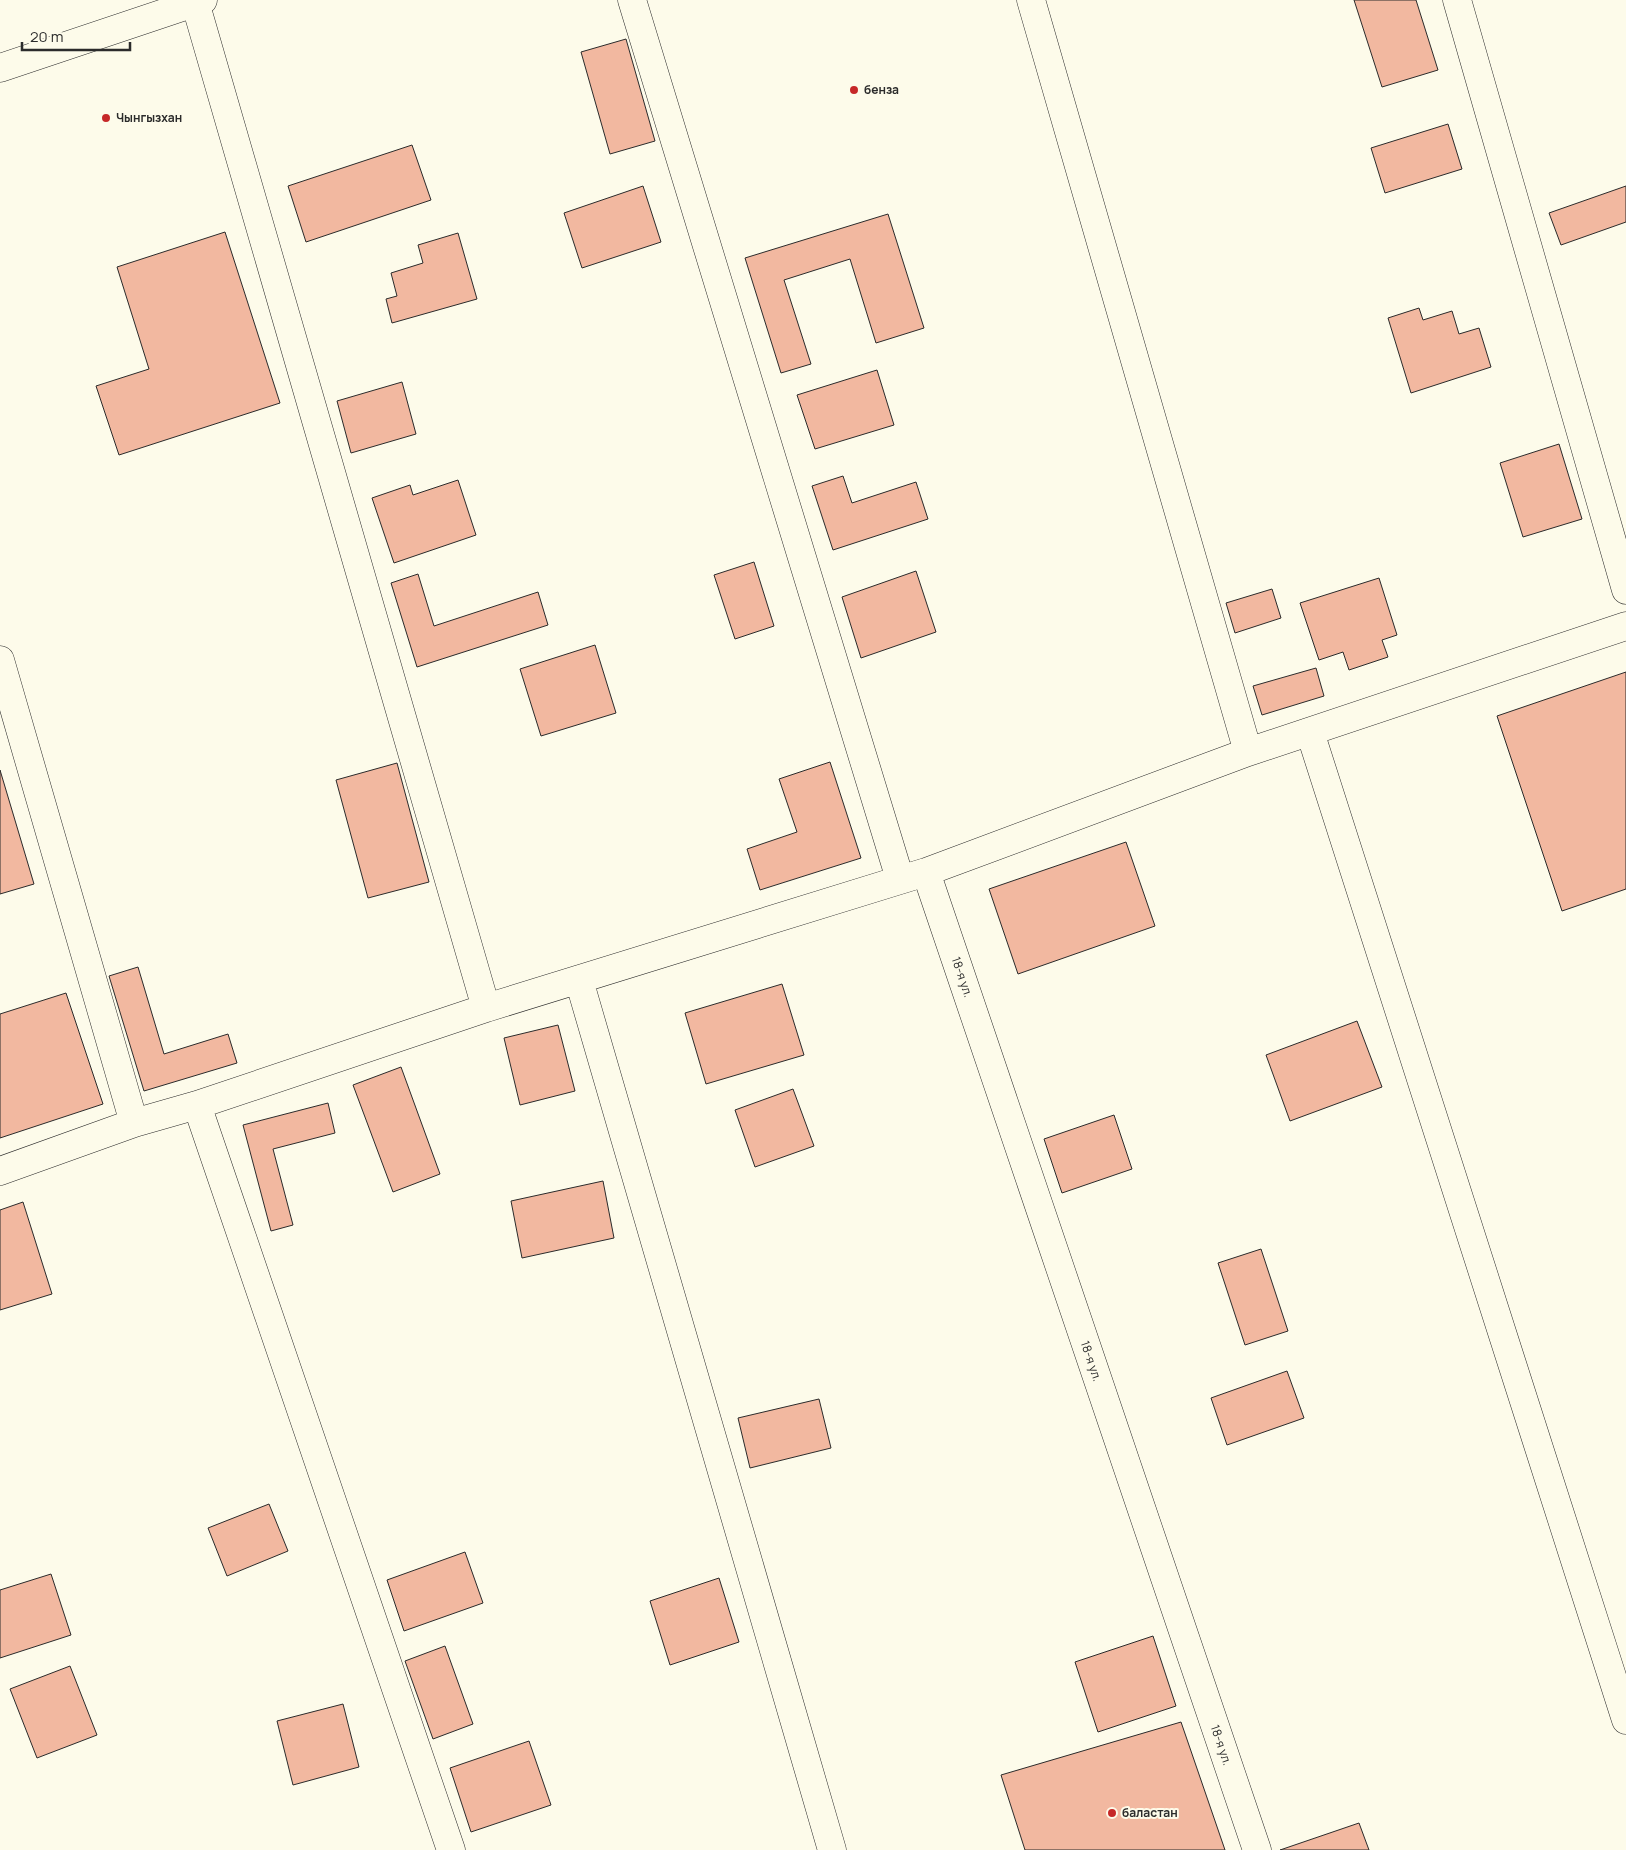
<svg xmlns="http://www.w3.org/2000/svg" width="1626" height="1850" font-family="Manrope,sans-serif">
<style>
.building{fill:#f2b8a0;stroke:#2b2b2b}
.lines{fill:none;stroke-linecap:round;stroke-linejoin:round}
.minor-casing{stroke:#2b2b2b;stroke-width:29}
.trunk-casing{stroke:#2b2b2b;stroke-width:29}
.minor{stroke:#fdfbea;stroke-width:28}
.trunk{stroke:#fdfbea;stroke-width:28}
.poi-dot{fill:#c62828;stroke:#fdfbea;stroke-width:2}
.labels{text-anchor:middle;stroke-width:4;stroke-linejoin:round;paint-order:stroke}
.poi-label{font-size:12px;font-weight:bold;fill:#2b2b2b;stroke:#fdfbea;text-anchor:start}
.street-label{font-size:12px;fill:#2b2b2b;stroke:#fdfbea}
</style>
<rect width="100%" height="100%" fill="#fdfbea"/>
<path class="building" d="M1354,0H1416L1438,70L1382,87Z
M626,39L655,141L610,154L581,52Z
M1448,124L1462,169L1385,193L1371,148Z
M412,145L431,200L306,242L288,186Z
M643,186L661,242L582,268L564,213Z
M1626,186V222L1561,245L1549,213Z
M888,214L924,328L876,343L850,259L784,280L811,364L781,373L745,258Z
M225,232L280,403L119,455L96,386L149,369L117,267Z
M458,233L477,299L392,323L386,299L397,296L391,273L423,263L418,245Z
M1419,308L1423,320L1452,311L1459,334L1479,328L1491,367L1411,393L1388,318Z
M877,370L894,425L815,449L797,395Z
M402,382L416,434L351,453L337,401Z
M1559,444L1582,519L1523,537L1500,463Z
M843,476L852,503L916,482L928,519L833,550L812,486Z
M458,480L476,535L394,563L372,498L410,485L413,495Z
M754,562L774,626L735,639L714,575Z
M916,571L936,632L861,658L842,597Z
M418,574L434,626L538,592L548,625L417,667L391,583Z
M1379,578L1397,635L1382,640L1388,657L1349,670L1343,652L1319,660L1300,603Z
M1272,589L1281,618L1235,633L1226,603Z
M595,645L616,713L541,736L520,669Z
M1316,668L1324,696L1262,715L1253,686Z
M1626,672V889L1562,911L1497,716Z
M830,762L861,858L760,890L747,849L797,832L779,779Z
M397,763L429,882L368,898L336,780Z
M0,770L34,884L0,894Z
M1126,842L1155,926L1018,974L989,889Z
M138,967L164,1054L228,1034L237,1063L144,1091L109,976Z
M782,984L804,1055L706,1084L685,1013Z
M66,993L103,1104L0,1138V1014Z
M1357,1021L1382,1087L1290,1121L1266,1055Z
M558,1025L575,1091L520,1105L504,1038Z
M401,1067L440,1174L393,1192L353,1085Z
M793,1089L814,1146L755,1167L735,1110Z
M328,1103L335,1133L273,1149L293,1225L271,1231L243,1125Z
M1114,1115L1132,1169L1062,1193L1044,1139Z
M603,1181L614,1238L522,1258L511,1201Z
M23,1202L52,1294L0,1310V1210Z
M1261,1249L1288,1331L1245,1345L1218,1263Z
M1287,1371L1304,1418L1227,1445L1211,1398Z
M819,1399L831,1448L750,1468L738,1418Z
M269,1504L288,1551L227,1576L208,1528Z
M465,1552L483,1603L404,1631L387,1580Z
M51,1574L71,1635L0,1658V1590Z
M719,1578L739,1642L670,1665L650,1601Z
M1153,1636L1176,1706L1098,1732L1075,1662Z
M445,1646L473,1724L433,1739L405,1661Z
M70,1666L97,1735L37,1758L10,1689Z
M343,1704L359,1767L293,1785L277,1721Z
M1181,1722L1225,1850H1025L1001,1775Z
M529,1741L551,1805L471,1832L450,1768Z
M1359,1823L1369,1850H1280Z"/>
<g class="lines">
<defs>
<path id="minor" d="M632,0L900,879
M1031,0L1248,752
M1457,0L1626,590
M195,2L486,1008
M0,660L134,1123
M1310,732L1626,1720
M926,872L1257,1850
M579,980L832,1850
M197,1105L451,1850
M0,1171L134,1123L197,1105L486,1008L926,872L1248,752L1626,626"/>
<path id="trunk" d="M0,68L203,0"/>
</defs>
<use href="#minor" class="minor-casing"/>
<use href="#trunk" class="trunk-casing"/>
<use href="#minor" class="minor"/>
<use href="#trunk" class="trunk"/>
</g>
<g class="poi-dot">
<circle cx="854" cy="90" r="5"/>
<circle cx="106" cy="118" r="5"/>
<circle cx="1112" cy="1813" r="5"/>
</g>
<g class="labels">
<g class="poi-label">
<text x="864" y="94">бенза</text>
<text x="116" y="122">Чынгызхан</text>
<text x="1122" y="1817">баластан</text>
</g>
<g class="street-label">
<text transform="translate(962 977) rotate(71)" y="4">18-я ул.</text>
<text transform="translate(1091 1361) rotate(71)" y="4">18-я ул.</text>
<text transform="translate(1221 1745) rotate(71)" y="4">18-я ул.</text>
</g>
</g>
<path d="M22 42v8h108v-8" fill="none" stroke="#2b2b2b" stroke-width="2.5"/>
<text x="30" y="42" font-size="15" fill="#2b2b2b" stroke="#fdfbea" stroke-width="4" paint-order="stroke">20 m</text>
</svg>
